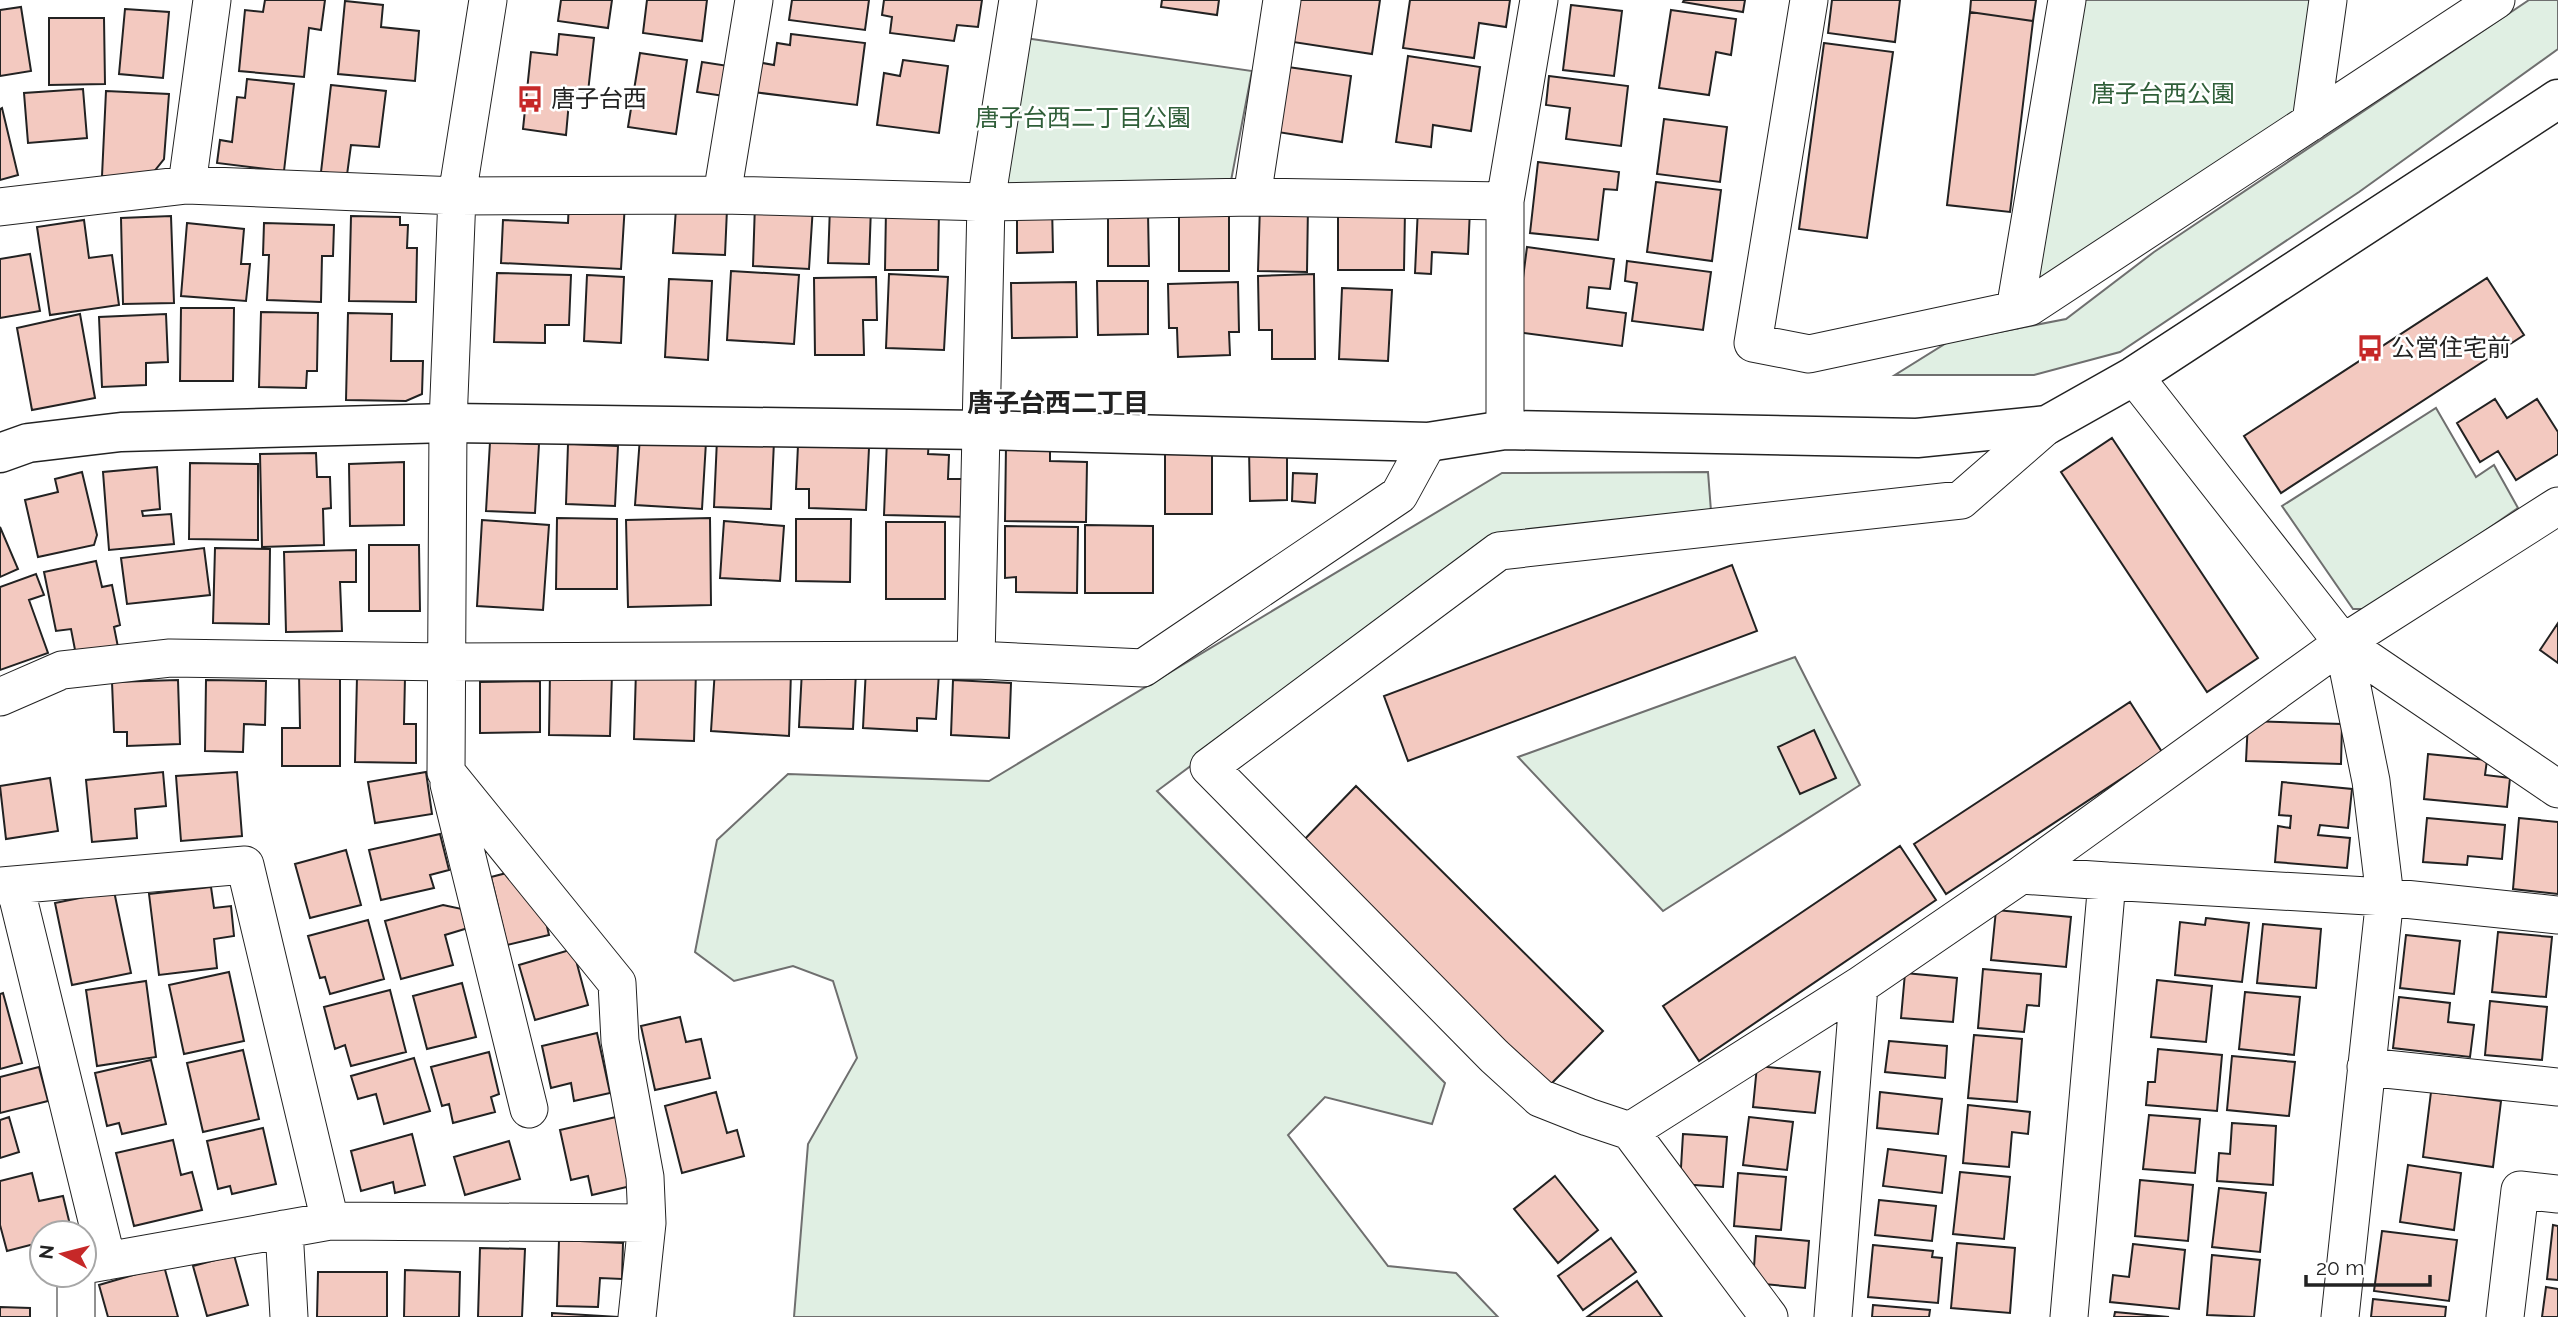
<svg xmlns="http://www.w3.org/2000/svg" width="2558" height="1317" font-family="Raleway,'Noto Sans JP',sans-serif">
<style>
.green{fill:#e0efe3;stroke:#6f6f6f;stroke-width:2}
.building{fill:#f3c9c0;stroke:#222;stroke-width:2}
.lines{fill:none;stroke-linecap:round;stroke-linejoin:round}
.minor-casing{stroke:#222;stroke-width:39}
.tertiary-casing{stroke:#222;stroke-width:41}
.minor{stroke:#fff;stroke-width:37}
.tertiary{stroke:#fff;stroke-width:38}
.labels{text-anchor:middle;stroke-width:5;stroke-linejoin:round;paint-order:stroke}
.park-label{font-size:24px;fill:#2f5e38;stroke:#fff}
.poi-label{font-size:24px;fill:#222;stroke:#fff;text-anchor:start}
.neighbourhood-label{font-size:26px;font-weight:bold;fill:#222;stroke:#fff}
</style>
<rect width="100%" height="100%" fill="#fff"/>
<path class="green" d="M2084,0H2313L2293,122L2037,282Z
M2529,0H2558V49L2359,192L2120,352L2034,375H1895L1948,342L2066,319L2154,252Z
M1025,38L1252,71L1230,186L1001,190Z
M2436,408L2476,477L2494,465L2518,508L2372,609H2353L2282,506Z
M1708,472L1711,511L1489,544L1157,791L1445,1083L1432,1124L1325,1097L1288,1135L1388,1266L1456,1273L1498,1317H794L808,1144L857,1058L833,981L793,966L734,981L695,952L717,840L788,774L989,781L1502,473Z
M1795,657L1860,785L1663,911L1518,757Z"/>
<path class="building" d="M265,0H325L321,30L309,28L304,77L239,71L245,10L263,12Z
M561,0H612L608,28L558,21Z
M647,0H707L702,41L643,33Z
M792,0H869L865,30L789,20Z
M884,0H982L978,27L957,25L954,41L890,33L892,17L882,15Z
M1162,0H1219L1217,15L1161,7Z
M1299,0H1380L1372,54L1293,42Z
M1410,0H1510L1506,27L1479,23L1474,58L1403,48Z
M1684,0H1745L1743,12L1683,2Z
M1832,0H1900L1895,42L1828,33Z
M1971,0H2036L2033,21L1970,12Z
M345,1L383,5L381,27L419,31L415,81L338,74Z
M1571,5L1622,11L1614,76L1563,70Z
M21,7L31,71L0,76V10Z
M125,9L169,12L163,78L119,74Z
M1671,10L1736,19L1731,55L1716,52L1709,95L1659,88Z
M1970,12L2033,21L2010,212L1947,205Z
M49,18H104L105,84L49,85Z
M559,34L594,38L588,92L570,90L566,135L523,129L531,52L557,55Z
M791,34L865,43L857,105L753,92L757,62L774,65L777,43L790,45Z
M1824,43L1893,52L1867,238L1799,229Z
M640,53L687,60L676,134L628,127Z
M1408,56L1480,67L1471,131L1433,125L1431,147L1396,142Z
M903,60L948,66L939,133L877,125L884,73L900,76Z
M702,62L735,67L731,97L697,92Z
M1281,66L1351,76L1342,142L1271,131Z
M1549,76L1628,86L1621,146L1566,139L1570,108L1546,105Z
M247,79L294,84L284,171L217,163L220,140L232,142L237,97L245,98Z
M331,85L386,91L379,147L351,145L347,175L321,172Z
M83,89L87,138L28,143L24,93Z
M106,91L169,94L164,159L148,179L102,176Z
M2,108L18,175L0,180V109Z
M1664,119L1727,127L1720,182L1657,174Z
M1538,162L1619,172L1617,190L1604,189L1598,240L1530,233Z
M1656,182L1721,190L1712,261L1647,252Z
M569,200L625,203L621,269L501,263L503,220L568,223Z
M755,203L813,206L809,269L753,266Z
M1179,203H1229V271H1179Z
M1052,205L1053,252L1017,253V206Z
M1260,205H1308L1307,272L1258,271Z
M830,206L871,207L869,264L828,263Z
M1418,207L1470,209L1468,254L1432,252L1431,274L1415,273Z
M676,208L727,209L725,255L673,253Z
M886,209H939L938,270H885Z
M1338,210H1405L1404,270H1338Z
M1108,213H1148L1149,266H1108Z
M171,216L174,303L123,304L121,218Z
M351,216L400,217V225H408L407,248H417L416,302L349,301Z
M84,220L89,258L112,255L119,305L50,315L37,227Z
M187,223L244,229L241,264H250L246,301L181,296Z
M264,223L334,225L333,256H322L321,302L267,300L269,255H263Z
M1527,247L1614,259L1610,289L1589,287L1587,308L1626,313L1622,346L1516,332Z
M30,254L40,311L0,318V259Z
M1627,261L1711,272L1703,330L1632,321L1637,283L1625,281Z
M731,271L799,275L794,344L727,340Z
M497,273L571,275L569,325H545V343L494,342Z
M889,274L948,277L944,350L886,348Z
M1314,274L1315,359H1272V330H1259L1258,276Z
M587,275L624,277L621,343L584,341Z
M876,277L877,320H863L864,355H815L814,278Z
M2487,278L2524,335L2281,493L2244,436Z
M669,279L712,281L708,360L665,357Z
M1097,281H1148V334L1098,335Z
M1076,282L1077,337L1012,338L1011,283Z
M1238,282L1239,332H1229L1230,355L1178,357L1177,328H1169L1168,284Z
M1342,288L1392,290L1388,361L1339,359Z
M181,308H234L233,381H180Z
M261,312L318,313L317,371H307L306,388L259,387Z
M348,313L392,314L391,361H423L422,394L406,401L346,400Z
M80,314L95,398L32,410L17,328Z
M166,314L168,362L146,363V385L102,387L99,317Z
M2495,399L2507,418L2537,399L2558,432V454L2516,480L2498,451L2480,462L2457,423Z
M640,437L706,442L702,509L635,505Z
M2112,438L2258,658L2207,692L2061,472Z
M717,439L774,441L771,509L714,507Z
M887,439L929,441L928,454L949,455L948,479H972L970,517L884,515Z
M490,442L539,444L535,513L486,511Z
M568,444L618,446L615,506L566,504Z
M1165,444H1212V514H1165Z
M798,445L869,448L866,510L809,508V489H796Z
M1006,445L1050,446V461L1087,462L1086,522L1005,521Z
M1249,449H1287V500L1250,501Z
M316,453L317,477H330L331,508L323,509L324,545L262,547L260,454Z
M404,462V525L350,526L349,464Z
M190,463L258,464V540L189,539Z
M157,467L160,509L142,511L143,516L171,514L174,544L109,550L103,472Z
M82,472L97,535L94,545L38,557L25,500L58,492L55,479Z
M1293,473L1317,474L1315,503L1292,501Z
M557,518L617,519V589H556Z
M710,518L711,605L628,607L626,520Z
M796,519H851L850,582L796,581Z
M482,520L549,525L543,610L477,606Z
M724,521L784,526L780,581L720,578Z
M886,522H945V599H886Z
M1085,525L1153,526V593H1085Z
M1005,526L1078,527L1077,593L1016,592V577L1005,578Z
M0,527L18,569L0,577Z
M369,545H419L420,611H369Z
M204,548L210,595L127,604L121,558Z
M215,548L270,549L269,624L213,623Z
M356,550V582H340L342,631L286,632L284,552Z
M96,561L102,587L112,585L120,625L114,627L118,647L76,655L71,629L56,631L44,572Z
M1732,565L1757,631L1408,761L1384,696Z
M36,574L44,595L29,600L48,653L0,670V587Z
M2558,623V663L2540,650Z
M866,668L939,673L936,719L917,718V731L863,728Z
M715,669L791,672L789,736L711,731Z
M636,670L696,671L694,741L634,739Z
M802,670L856,672L853,729L799,727Z
M550,672L612,674L610,736L549,735Z
M299,674H340V766H282V728H300Z
M357,677H405L404,724H416V763L355,762Z
M178,680L180,744L127,746V732H114L112,682Z
M206,680L266,681L265,725L244,724L243,752L205,751Z
M953,680L1011,683L1009,738L951,735Z
M540,681V732L480,733V682Z
M2130,702L2162,752L1946,894L1914,844Z
M2248,721L2342,724L2341,764L2246,761Z
M1814,730L1836,778L1800,794L1778,747Z
M2428,754L2487,760L2485,775L2510,778L2507,807L2424,799Z
M163,772L166,806L135,809L137,838L92,842L86,780Z
M237,772L242,836L181,841L176,776Z
M426,772L432,814L375,823L368,782Z
M50,778L58,831L6,839L0,786Z
M2282,782L2352,789L2348,828L2320,825L2318,835L2350,838L2347,868L2275,862L2278,826L2290,828L2291,816L2279,815Z
M1356,786L1603,1031L1548,1087L1301,843Z
M2427,818L2505,825L2502,859L2468,856L2467,865L2423,862Z
M2519,818L2558,822V894L2513,889Z
M440,834L449,870L430,875L434,888L381,900L369,850Z
M1900,846L1936,900L1699,1061L1663,1006Z
M346,850L361,905L310,918L295,864Z
M522,869L540,897L549,935L507,945L491,877Z
M211,887L214,908L231,906L234,936L214,939L217,968L159,975L149,894Z
M114,891L131,973L72,985L55,903Z
M443,905L462,909L468,928L445,935L453,965L401,979L385,921Z
M1996,910L2071,917L2066,967L1991,960Z
M2206,918L2249,923L2242,982L2175,975L2180,922L2205,925Z
M368,920L384,979L330,994L325,977L320,978L308,936Z
M2263,924L2321,929L2316,988L2257,983Z
M2498,932L2552,937L2546,997L2492,992Z
M2406,935L2460,941L2454,994L2400,988Z
M573,949L588,1005L535,1020L519,965Z
M1983,969L2041,974L2039,1006L2027,1005L2024,1032L1978,1028Z
M229,972L244,1041L184,1054L169,985Z
M1905,973L1957,978L1953,1022L1901,1018Z
M2157,980L2212,986L2206,1042L2151,1037Z
M146,981L156,1057L97,1066L86,990Z
M462,983L476,1037L427,1049L413,996Z
M390,990L406,1052L351,1066L345,1045L335,1049L324,1007Z
M2245,992L2300,997L2294,1055L2239,1049Z
M3,993L22,1063L0,1069V994Z
M2399,997L2450,1003L2448,1022L2474,1025L2470,1057L2393,1048Z
M2490,1001L2547,1007L2542,1060L2485,1055Z
M680,1017L686,1042L701,1039L710,1078L655,1090L641,1026Z
M597,1033L610,1093L574,1101L571,1083L551,1088L542,1046Z
M1974,1035L2022,1039L2017,1102L1968,1098Z
M1889,1041L1947,1046L1945,1078L1885,1072Z
M2158,1049L2222,1055L2217,1111L2146,1105L2148,1082H2155Z
M243,1050L259,1119L203,1132L187,1063Z
M489,1052L499,1094L491,1097L495,1112L453,1123L449,1104L442,1106L431,1067Z
M2232,1056L2295,1062L2289,1116L2227,1110Z
M414,1058L430,1111L384,1124L376,1094L358,1099L351,1076Z
M151,1060L166,1124L122,1134L119,1123L107,1126L95,1073Z
M1757,1066L1820,1072L1815,1113L1753,1107Z
M39,1067L48,1101L0,1113V1077Z
M716,1092L727,1133L737,1130L744,1156L682,1173L665,1106Z
M1880,1092L1942,1099L1938,1134L1877,1128Z
M2431,1092L2501,1101L2493,1167L2423,1157Z
M1968,1105L2030,1112L2028,1134L2012,1132L2009,1167L1963,1163Z
M2149,1115L2200,1119L2195,1173L2143,1169Z
M9,1117L19,1152L0,1158V1120Z
M616,1117L631,1186L592,1195L588,1176L571,1180L560,1130Z
M1749,1117L1793,1122L1787,1170L1743,1165Z
M2232,1123L2276,1126L2273,1185L2217,1181L2219,1153L2230,1154Z
M263,1128L276,1184L232,1194L230,1186L218,1189L207,1141Z
M412,1134L425,1185L395,1193L393,1182L361,1191L351,1151Z
M1683,1134L1727,1137L1723,1187L1680,1184Z
M173,1140L181,1175L192,1172L202,1210L134,1226L116,1153Z
M509,1141L520,1179L465,1195L454,1157Z
M1888,1149L1946,1156L1942,1193L1883,1186Z
M2408,1165L2461,1173L2454,1230L2400,1222Z
M1960,1172L2010,1177L2004,1239L1953,1234Z
M32,1173L39,1201L63,1196L72,1233H42V1242L7,1251L0,1225V1181Z
M1738,1173L1786,1177L1781,1230L1734,1226Z
M1555,1176L1598,1230L1558,1263L1514,1209Z
M2140,1180L2193,1185L2188,1241L2135,1236Z
M2219,1188L2266,1193L2260,1252L2212,1247Z
M1879,1200L1936,1206L1932,1241L1875,1235Z
M2553,1225L2558,1226V1280L2547,1279Z
M2382,1231L2457,1240L2449,1301L2374,1291Z
M1756,1236L1809,1241L1805,1288L1753,1283Z
M1611,1238L1636,1272L1583,1310L1558,1276Z
M559,1240L623,1243L622,1279L600,1278L598,1307L557,1306Z
M1957,1243L2015,1248L2010,1313L1951,1308Z
M2133,1244L2185,1250L2179,1309L2110,1302L2113,1275L2129,1277Z
M1873,1245L1933,1251L1932,1257L1942,1258L1938,1303L1868,1297Z
M480,1248L525,1249L522,1317H478Z
M234,1255L248,1305L207,1316L193,1266Z
M2212,1255L2260,1260L2254,1317L2207,1315Z
M164,1266L178,1317H108L99,1285Z
M405,1270L460,1272L459,1317H404Z
M318,1272H387V1317H317Z
M1637,1281L1662,1317H1587Z
M2546,1287L2558,1289V1317H2542Z
M2373,1299L2446,1307L2445,1317H2371Z
M1873,1305L1930,1310L1929,1317H1872Z
M0,1307L30,1308V1317H0Z
M2115,1312L2169,1317H2114Z
M552,1313L619,1317H552Z"/>
<g class="lines">
<defs>
<path id="minor" d="M488,0L457,196L448,423L446,772L617,983L620,1041L645,1177L647,1223L637,1317
M1809,0L1753,343L1809,354L2029,307L2496,0
M2311,122L2328,0
M187,185L212,0
M722,195L754,0
M1252,197L1282,0
M0,207L187,185L457,196L722,195L986,202L1252,197L1505,201
M2015,310L2067,0
M2134,376L2343,643L2558,789
M1505,430V201L1539,0
M976,660L986,202L1018,0
M0,697L62,670L170,658L448,662L976,660L1143,668L1399,495L1428,442
M449,784L529,1109
M2021,875L2107,881L2069,1317
M2107,881L2385,897L2558,915
M0,886L245,865L330,1221
M15,886L107,1261
M2366,1067L2558,1087
M1630,1131L1859,986L2021,875L2343,643L2558,506
M284,1229L289,1317
M84,1265L330,1221L647,1223
M76,1275V1317
M1769,1317L1630,1131L1588,1117L1540,1098L1494,1056L1209,767L1499,551L1961,500L2047,425
M1833,1317L1859,986
M2340,1317L2385,897L2371,781L2343,643
M2505,1317L2520,1190L2558,1194"/>
<path id="tertiary" d="M0,453L28,443L121,432L448,423L983,430L1428,442L1505,430L1917,438L2047,425L2134,376L2558,99"/>
</defs>
<use href="#minor" class="minor-casing"/>
<use href="#tertiary" class="tertiary-casing"/>
<use href="#minor" class="minor"/>
<use href="#tertiary" class="tertiary"/>
</g>
<defs>
<symbol id="bus-bare" viewBox="-9 -9 18 18"><path d="M-5-6H5V4H4V6H2V4H-2V6H-4V4H-5ZM-3.5-4V0h7V-4ZM-3.5 1.2v1.5H-2V1.2ZM2 1.2v1.5H3.5V1.2Z" fill="#c62828" stroke="#fff" stroke-width="2.5" paint-order="stroke"/></symbol>
</defs>
<g fill-rule="evenodd">
<use href="#bus-bare" x="511" y="80" width="38" height="38"/>
<use href="#bus-bare" x="2351" y="329" width="38" height="38"/>
</g>
<g class="labels">
<g class="park-label">
<text x="2163" y="102">唐子台西公園</text>
<text x="1083" y="126">唐子台西二丁目公園</text>
</g>
<g class="poi-label">
<text x="551" y="107">唐子台西</text>
<text x="2391" y="356">公営住宅前</text>
</g>
<g class="neighbourhood-label">
<text x="1058" y="412">唐子台西二丁目</text>
</g>
</g>
<g transform="translate(63 1254) rotate(277)"><circle r="33" fill="#ffffff" stroke="#a7a7a7" stroke-width="2"/>
<path d="M0-5L12 26L0 18L-12 26Z" fill="#c62828"/>
<text y="-10" font-size="19" font-weight="bold" text-anchor="middle" fill="#222222">N</text>
</g>
<path d="M2306 1275v10h124v-10" fill="none" stroke="#222222" stroke-width="3.5"/>
<text x="2316" y="1275" font-size="21" fill="#222222" stroke="#ffffff" stroke-width="5" paint-order="stroke">20 m</text>
</svg>
